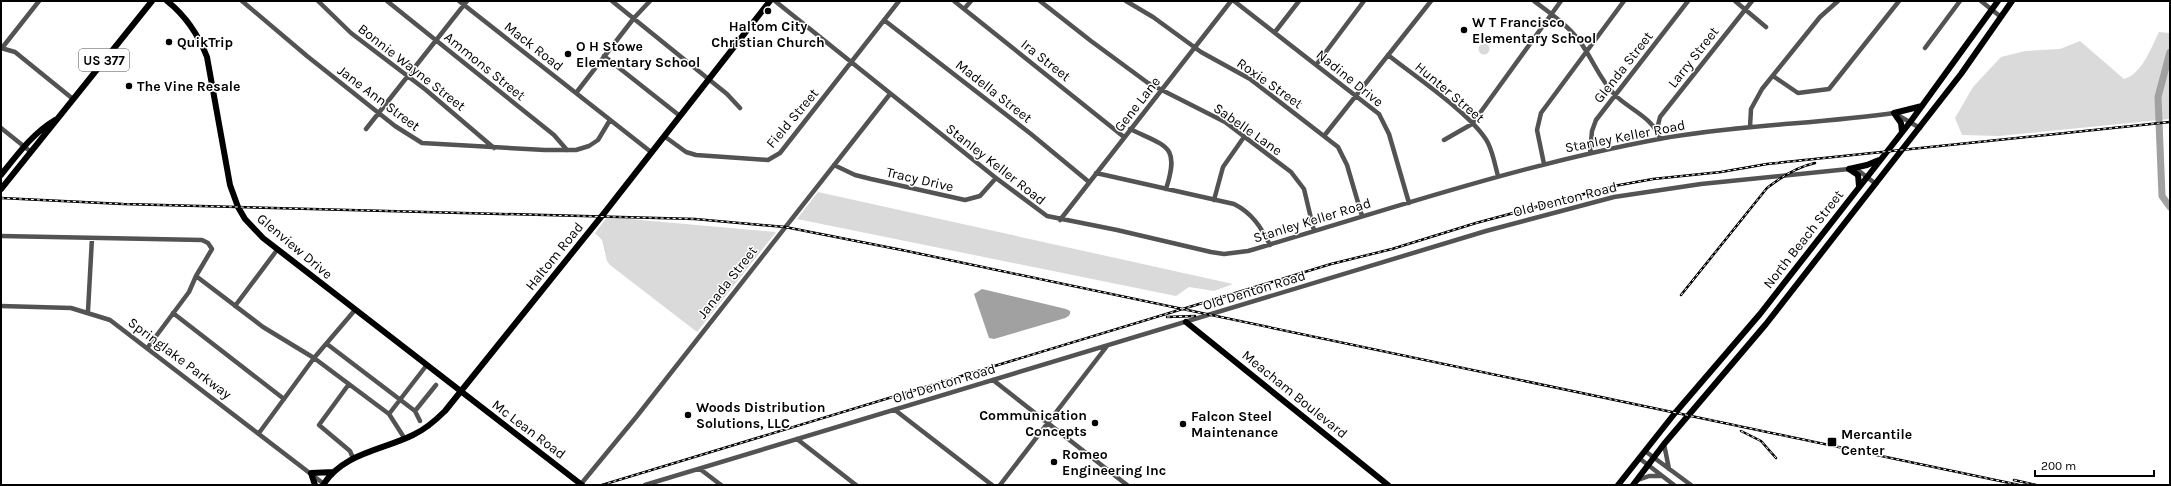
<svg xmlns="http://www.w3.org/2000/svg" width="2171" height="486" font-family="Karla,sans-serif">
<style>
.green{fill:#dadada}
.water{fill:#a1a1a1}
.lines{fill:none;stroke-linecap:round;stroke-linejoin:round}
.river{stroke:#a1a1a1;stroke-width:7}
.minor{stroke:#535353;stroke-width:4.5}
.major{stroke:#000;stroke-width:6}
.rail-casing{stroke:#000;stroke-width:2.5}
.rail{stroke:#fff;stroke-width:1;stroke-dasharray:3;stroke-linecap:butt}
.poi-dot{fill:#000;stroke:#fff;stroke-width:1.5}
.labels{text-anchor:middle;stroke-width:3;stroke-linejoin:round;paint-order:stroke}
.shield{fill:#fff;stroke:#4c4c4c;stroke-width:1}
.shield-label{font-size:13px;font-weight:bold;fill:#000}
.poi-label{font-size:14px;font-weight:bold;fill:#000;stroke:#fff;text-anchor:start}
.street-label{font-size:14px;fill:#000;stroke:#fff}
</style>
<rect width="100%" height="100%" fill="#fff"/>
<path class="green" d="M2159,32L2170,33V119L1999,136L1962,135L1955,118L1973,87L2001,57L2025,51L2060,49L2080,41L2124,79C2142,74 2151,48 2159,32Z
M1478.5 49a5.5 5.5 0 1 1 11 0a5.5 5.5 0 1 1-11 0Z
M818,192L1233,284L1214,291L1189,287L1176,296L797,219Z
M607,217L776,232L697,332L610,265L607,261L602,240L595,233Z"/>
<path class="water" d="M982,289L1066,309L1070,311C1071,316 1066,318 1062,319L994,339L989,338L974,294Z"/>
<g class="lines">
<path class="river" d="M2170,52L2158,97L2162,196L2170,207"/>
<path class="minor" d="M242,1L307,56L395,126L422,143L545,150H576L589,146L598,140L610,120
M318,1L351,33L426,90L494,148
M387,1L554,135L567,150
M459,1L651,152
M612,1L727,94L740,108
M775,1L996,178L1047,216L1117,230L1211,252L1224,254L1248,251C1384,211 1519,165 1659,139C1737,125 1816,124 1894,113L1920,128
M954,1L1124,137
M1040,1L1091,41L1148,83L1225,122L1291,172L1304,189L1314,231
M1126,1L1153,17L1201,52L1250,79L1338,147L1347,165L1362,216
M1234,1L1379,114L1389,134L1409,203
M1534,1C1550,13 1566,24 1578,39C1592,57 1599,79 1615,95C1630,110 1654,118 1660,139
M1735,1L1766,27
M1981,1L2001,17
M964,9L971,1
M884,20L1031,134L1089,182
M1275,32L1299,1
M1,48L15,52L73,99
M2,48L39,1
M1925,48L1960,1
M1388,55C1413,75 1474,116 1488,143C1493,153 1495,165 1498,176
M604,56L680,116
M1316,65L1364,1
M1773,76L1798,93L1829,89L1899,1
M576,93L634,18L650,1
M1750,127L1751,109L1762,89L1820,17L1838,1
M1,128L31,152
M366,129L467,1
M1130,129C1167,147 1180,145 1166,189
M1657,129L1660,117L1752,1
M664,136L686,152L696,155L768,160L780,153L899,1
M1324,136L1431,1
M1444,140L1472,124L1561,1
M1590,153L1592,131L1596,120L1688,1
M1544,164L1537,130L1541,113L1624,1
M834,165L855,175L871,179L965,200L980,196L996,178
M1096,173L1234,204C1252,213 1261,227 1270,245
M1214,200L1223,167L1244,137
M1060,220L1231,1
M1,236L202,240L208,243L212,249L196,276L263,327L314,358L389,414L405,439
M1,306L71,308L110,320L324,484
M235,306L277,250
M88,311L92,238
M173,313L284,399
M327,344L415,411L420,421
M148,347L189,292L196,276
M993,380L1127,485
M349,384L319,425L350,451L353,458
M895,410L992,485
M415,411L436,385
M389,414L426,366
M259,433L314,358L355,310
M797,439L856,485
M1664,444L1669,469
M1645,451L1691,485
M1639,458L1674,485
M700,469L721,485
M1638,480L1649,476H1662
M581,484L637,416L890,94
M645,485L1486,231L1614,197L1701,184L1849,169L1859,171L1876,184
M1000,485L1107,346"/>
<path class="major" d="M167,1C186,16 198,34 207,57L230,185L238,207L245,219L263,238L582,485
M1902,132L1901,123L1894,113L1922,106
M1849,169L1867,165L1879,160
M1849,169L1858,175L1859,186
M1,175C17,155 33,133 55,120
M1,189L152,1
M1186,322L1388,485
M315,485L311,473L334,472
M323,485C343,453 383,450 413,435C426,429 436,420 445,411L605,212L770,1
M1618,485L1675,413L1760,314L1911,121L1998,1
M1633,485L1664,444L1766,324L1961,74L2012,1"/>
<defs>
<path id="rail" d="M1,198L123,204L695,219L785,227L902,250L2019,485
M1681,295L1767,188C1781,177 1797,167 1815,163
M1167,317L1195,316
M1741,431L1761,441L1776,458
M2014,480L2036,485
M602,485L1331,264L1392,249L1476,223L1614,186L1653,179L1721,172L1767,164L2170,122"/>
</defs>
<use href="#rail" class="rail-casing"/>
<use href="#rail" class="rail"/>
</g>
<g class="poi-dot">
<circle cx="768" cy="11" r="4"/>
<circle cx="1464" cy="30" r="4"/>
<circle cx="169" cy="42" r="4"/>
<circle cx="568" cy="54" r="4"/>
<circle cx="129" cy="86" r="4"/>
<circle cx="688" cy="415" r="4"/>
<circle cx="1095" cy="423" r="4"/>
<circle cx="1183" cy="424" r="4"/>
<rect x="1827" y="437" width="10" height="10" rx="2"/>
<circle cx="1054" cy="462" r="4"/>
</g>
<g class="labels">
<rect class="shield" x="79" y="49" width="50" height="22" rx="3"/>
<g class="shield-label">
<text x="104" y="65">US 377</text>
</g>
<g class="poi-label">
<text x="1472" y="27">W T Francisco<tspan x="1472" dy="16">Elementary School</tspan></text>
<text x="768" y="31" text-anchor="middle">Haltom City<tspan x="768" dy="16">Christian Church</tspan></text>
<text x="177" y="47">QuikTrip</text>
<text x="576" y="51">O H Stowe<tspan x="576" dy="16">Elementary School</tspan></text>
<text x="137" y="91">The Vine Resale</text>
<text x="696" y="412">Woods Distribution<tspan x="696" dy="16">Solutions, LLC</tspan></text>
<text x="1087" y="420" text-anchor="end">Communication<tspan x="1087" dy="16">Concepts</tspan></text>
<text x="1191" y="421">Falcon Steel<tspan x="1191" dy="16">Maintenance</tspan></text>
<text x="1841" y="439">Mercantile<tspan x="1841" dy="16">Center</tspan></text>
<text x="1062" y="459">Romeo<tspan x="1062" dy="16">Engineering Inc</tspan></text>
</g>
<g class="street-label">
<text transform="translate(534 46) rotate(38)" y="5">Mack Road</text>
<text transform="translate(1693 57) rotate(-52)" y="5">Larry Street</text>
<text transform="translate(1046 60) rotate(38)" y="5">Ira Street</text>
<text transform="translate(485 66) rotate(39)" y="5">Ammons Street</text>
<text transform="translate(412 67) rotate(38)" y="5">Bonnie Wayne Street</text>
<text transform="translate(1623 67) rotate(-52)" y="5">Glenda Street</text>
<text transform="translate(1350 78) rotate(39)" y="5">Nadine Drive</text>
<text transform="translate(1270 83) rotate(35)" y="5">Roxie Street</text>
<text transform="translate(994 91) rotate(38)" y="5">Madella Street</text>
<text transform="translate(1450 92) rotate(40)" y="5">Hunter Street</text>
<text transform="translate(379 98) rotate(37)" y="5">Jane Ann Street</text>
<text transform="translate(1137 104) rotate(-52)" y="5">Gene Lane</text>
<text transform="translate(792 118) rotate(-50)" y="5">Field Street</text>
<text transform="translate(1248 129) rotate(35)" y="5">Sabelle Lane</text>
<text transform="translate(1625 136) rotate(-11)" y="5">Stanley Keller Road</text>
<text transform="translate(996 164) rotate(38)" y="5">Stanley Keller Road</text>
<text transform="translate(920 179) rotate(13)" y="5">Tracy Drive</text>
<text transform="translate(1565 199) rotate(-14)" y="5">Old Denton Road</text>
<text transform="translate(1312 220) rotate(-17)" y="5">Stanley Keller Road</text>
<text transform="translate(1803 239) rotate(-52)" y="5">North Beach Street</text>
<text transform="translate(295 246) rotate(40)" y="5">Glenview Drive</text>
<text transform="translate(554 256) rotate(-51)" y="5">Haltom Road</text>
<text transform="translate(727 282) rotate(-52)" y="5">Janada Street</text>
<text transform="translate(1254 290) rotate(-17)" y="5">Old Denton Road</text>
<text transform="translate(180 358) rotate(37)" y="5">Springlake Parkway</text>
<text transform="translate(944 383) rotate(-17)" y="5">Old Denton Road</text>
<text transform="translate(1295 394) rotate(39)" y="5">Meacham Boulevard</text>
<text transform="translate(529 429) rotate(37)" y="5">Mc Lean Road</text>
</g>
</g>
<rect width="2171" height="486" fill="none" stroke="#000000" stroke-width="4"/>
<path d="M2035 470v6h119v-6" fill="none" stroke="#000000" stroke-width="2"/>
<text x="2041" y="470" font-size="12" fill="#000000" stroke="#ffffff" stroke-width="3" paint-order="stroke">200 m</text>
</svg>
